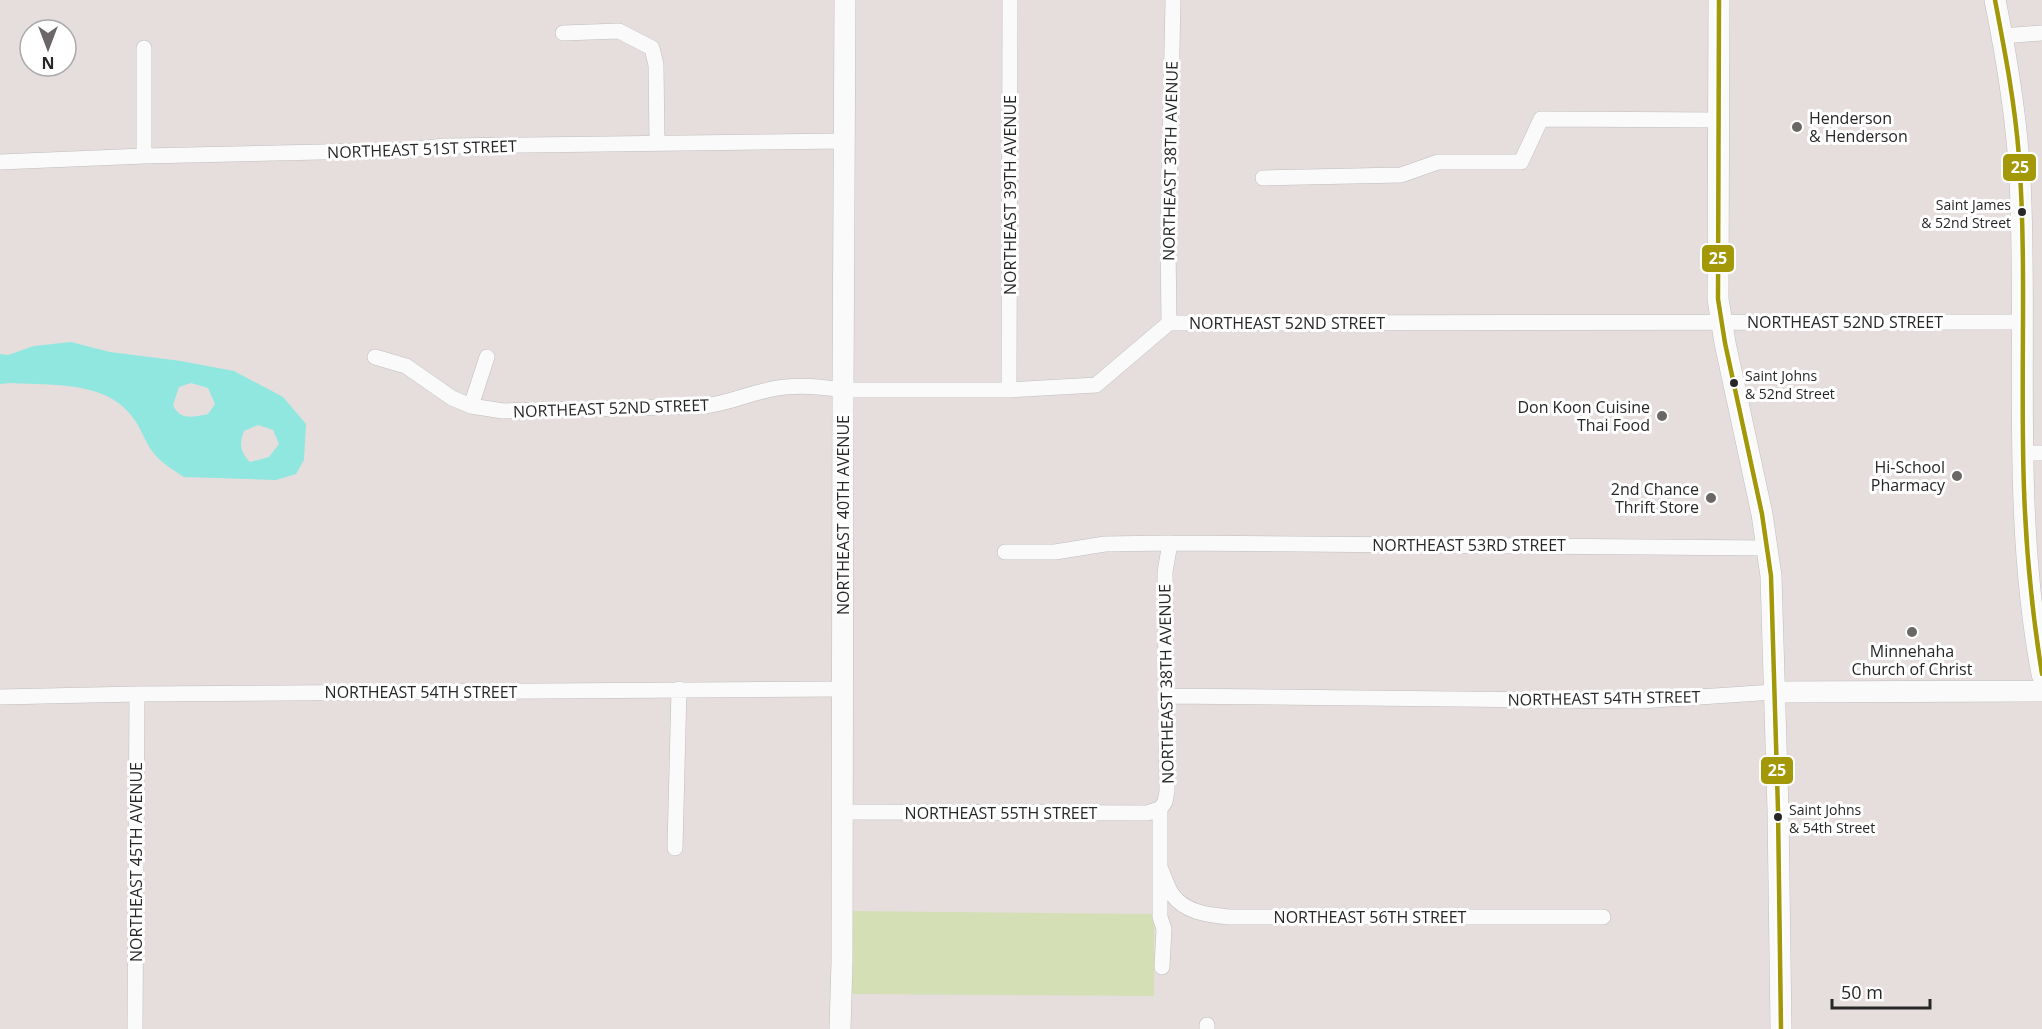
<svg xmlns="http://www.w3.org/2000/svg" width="2042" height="1029" font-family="'Open Sans',sans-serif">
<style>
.green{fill:#d4dfb5}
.water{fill:#90e7e0;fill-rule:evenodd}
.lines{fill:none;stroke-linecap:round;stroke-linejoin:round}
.street-casing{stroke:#bfbdbe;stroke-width:16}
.secondary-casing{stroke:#bfbdbe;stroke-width:22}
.street{stroke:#fbfafa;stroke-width:15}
.secondary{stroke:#fbfafa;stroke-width:21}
.bus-1-casing{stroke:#fff;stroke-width:9}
.bus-1{stroke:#a29808;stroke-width:4.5}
.poi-dot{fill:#6a6766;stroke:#fff;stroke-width:2}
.bus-dot{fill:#272727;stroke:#fff;stroke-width:2}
.labels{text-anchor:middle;stroke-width:6;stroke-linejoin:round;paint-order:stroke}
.bus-label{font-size:14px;fill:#272727;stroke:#fff;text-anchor:start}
.poi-label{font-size:16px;fill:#272727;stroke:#fff;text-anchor:end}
.street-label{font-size:16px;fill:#272727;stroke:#fff}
.line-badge{stroke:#fff;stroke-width:2}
.badge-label{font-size:16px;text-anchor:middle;font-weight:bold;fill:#fff}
</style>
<rect width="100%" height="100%" fill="#e5dedc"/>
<path class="green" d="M852,911L1154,914V996L852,994Z"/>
<path class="water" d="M71,342L110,352L181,361L234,371L283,397L306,424L304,460L296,474L276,480L184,477C173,470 160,462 152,451C145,441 141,429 134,419C107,380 53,386 11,383L0,384V354L8,355L34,346ZM191,383L208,388L215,404L208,414C194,417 180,421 173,405L179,387ZM258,425L273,430L279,444L269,457L250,462C240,452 239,444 244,431Z"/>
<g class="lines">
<defs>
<path id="street" d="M563,33L619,31L652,48L656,65L657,143
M2002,36L2042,33
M144,48V156
M0,162L144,156L410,150L444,146L844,141
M1263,178L1401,175L1438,162H1521L1541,119L1719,120
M1169,323L1168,243L1173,0
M375,357L406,366L452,398L471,406L503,411L704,406C732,403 758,389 786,387C805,385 824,387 843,390H1009L1096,385L1169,323L2022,322
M1009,390L1010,0
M471,406L487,357
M2023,453H2042
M1005,552H1055L1105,544L1170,543L1768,548
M1167,696L1640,701L1774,692
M0,697L137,694L842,689
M842,812L1147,813L1160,809
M675,848L679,689
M1160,867C1164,876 1167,887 1172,894C1185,913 1209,915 1229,917H1603
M1162,967L1164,929L1160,917V809L1165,802L1167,791L1165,572L1170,543
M1207,1025V1029
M135,1029L137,694"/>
<path id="secondary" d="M1719,0L1718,299L1725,343L1762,514L1771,576L1778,810L1781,1029
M1995,0C2007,59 2017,119 2020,180C2028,344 2011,511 2042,674
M1774,692L2042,691
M840,1029L842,962L843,390L845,0"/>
</defs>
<use href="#street" class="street-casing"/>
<use href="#secondary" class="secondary-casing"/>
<use href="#street" class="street"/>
<use href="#secondary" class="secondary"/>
<defs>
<path id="bus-1" d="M1719,0L1718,299L1725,343L1762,514L1771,576L1778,810L1781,1029
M1995,0C2005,52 2015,104 2019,157C2027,267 2020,378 2024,489C2026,551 2032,612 2042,674"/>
</defs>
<use href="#bus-1" class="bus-1-casing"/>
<use href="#bus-1" class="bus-1"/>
</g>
<g class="poi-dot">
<circle cx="1797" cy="127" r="6"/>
<circle cx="1662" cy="416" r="6"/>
<circle cx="1957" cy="476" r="6"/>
<circle cx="1711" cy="498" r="6"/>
<circle cx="1912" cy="632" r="6"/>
</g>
<g class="bus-dot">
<circle cx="2022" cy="212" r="5"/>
<circle cx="1734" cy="383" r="5"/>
<circle cx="1778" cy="817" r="5"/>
</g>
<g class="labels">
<g class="bus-label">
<text x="2011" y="210" text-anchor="end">Saint James<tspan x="2011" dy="18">&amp; 52nd Street</tspan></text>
<text x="1745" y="381">Saint Johns<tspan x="1745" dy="18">&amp; 52nd Street</tspan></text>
<text x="1789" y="815">Saint Johns<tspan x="1789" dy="18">&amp; 54th Street</tspan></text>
</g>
<g class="poi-label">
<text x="1809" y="124" text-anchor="start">Henderson<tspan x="1809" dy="18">&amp; Henderson</tspan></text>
<text x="1650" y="413">Don Koon Cuisine<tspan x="1650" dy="18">Thai Food</tspan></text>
<text x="1945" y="473">Hi-School<tspan x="1945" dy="18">Pharmacy</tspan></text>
<text x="1699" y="495">2nd Chance<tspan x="1699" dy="18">Thrift Store</tspan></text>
<text x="1912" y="657" text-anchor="middle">Minnehaha<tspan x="1912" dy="18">Church of Christ</tspan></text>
</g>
<g class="street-label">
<text transform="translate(422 149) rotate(-2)" y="6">NORTHEAST 51ST STREET</text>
<text transform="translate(1170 161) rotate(-89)" y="6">NORTHEAST 38TH AVENUE</text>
<text transform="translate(1010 195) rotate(-90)" y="6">NORTHEAST 39TH AVENUE</text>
<text x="1845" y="328">NORTHEAST 52ND STREET</text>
<text x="1287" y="329">NORTHEAST 52ND STREET</text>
<text transform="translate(611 408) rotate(-2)" y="6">NORTHEAST 52ND STREET</text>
<text transform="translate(843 515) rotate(-90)" y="6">NORTHEAST 40TH AVENUE</text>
<text x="1469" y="551">NORTHEAST 53RD STREET</text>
<text transform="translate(1166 684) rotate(-91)" y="6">NORTHEAST 38TH AVENUE</text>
<text x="421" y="698">NORTHEAST 54TH STREET</text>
<text transform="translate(1604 698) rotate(-1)" y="6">NORTHEAST 54TH STREET</text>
<text x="1001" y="819">NORTHEAST 55TH STREET</text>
<text transform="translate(136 862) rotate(-90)" y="6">NORTHEAST 45TH AVENUE</text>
<text x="1370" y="923">NORTHEAST 56TH STREET</text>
</g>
</g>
<g class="line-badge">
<rect x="2002" y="153" width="35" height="29" rx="6" fill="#a29808"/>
<rect x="1701" y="244" width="34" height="29" rx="6" fill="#a29808"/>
<rect x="1760" y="756" width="34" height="29" rx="6" fill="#a29808"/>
</g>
<g class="badge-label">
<text x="2020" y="173">25</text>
<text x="1718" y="264">25</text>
<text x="1777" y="776">25</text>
</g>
<g transform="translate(48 48) rotate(180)"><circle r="28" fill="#ffffff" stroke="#a9a9a9" stroke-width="1.5"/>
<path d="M0-4.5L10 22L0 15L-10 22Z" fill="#6a6766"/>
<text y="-9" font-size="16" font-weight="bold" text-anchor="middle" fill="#272727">N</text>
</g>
<path d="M1832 999v9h98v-9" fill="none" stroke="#272727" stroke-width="3"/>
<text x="1841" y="999" font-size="18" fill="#272727" stroke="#ffffff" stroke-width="4.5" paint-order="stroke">50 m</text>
</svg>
